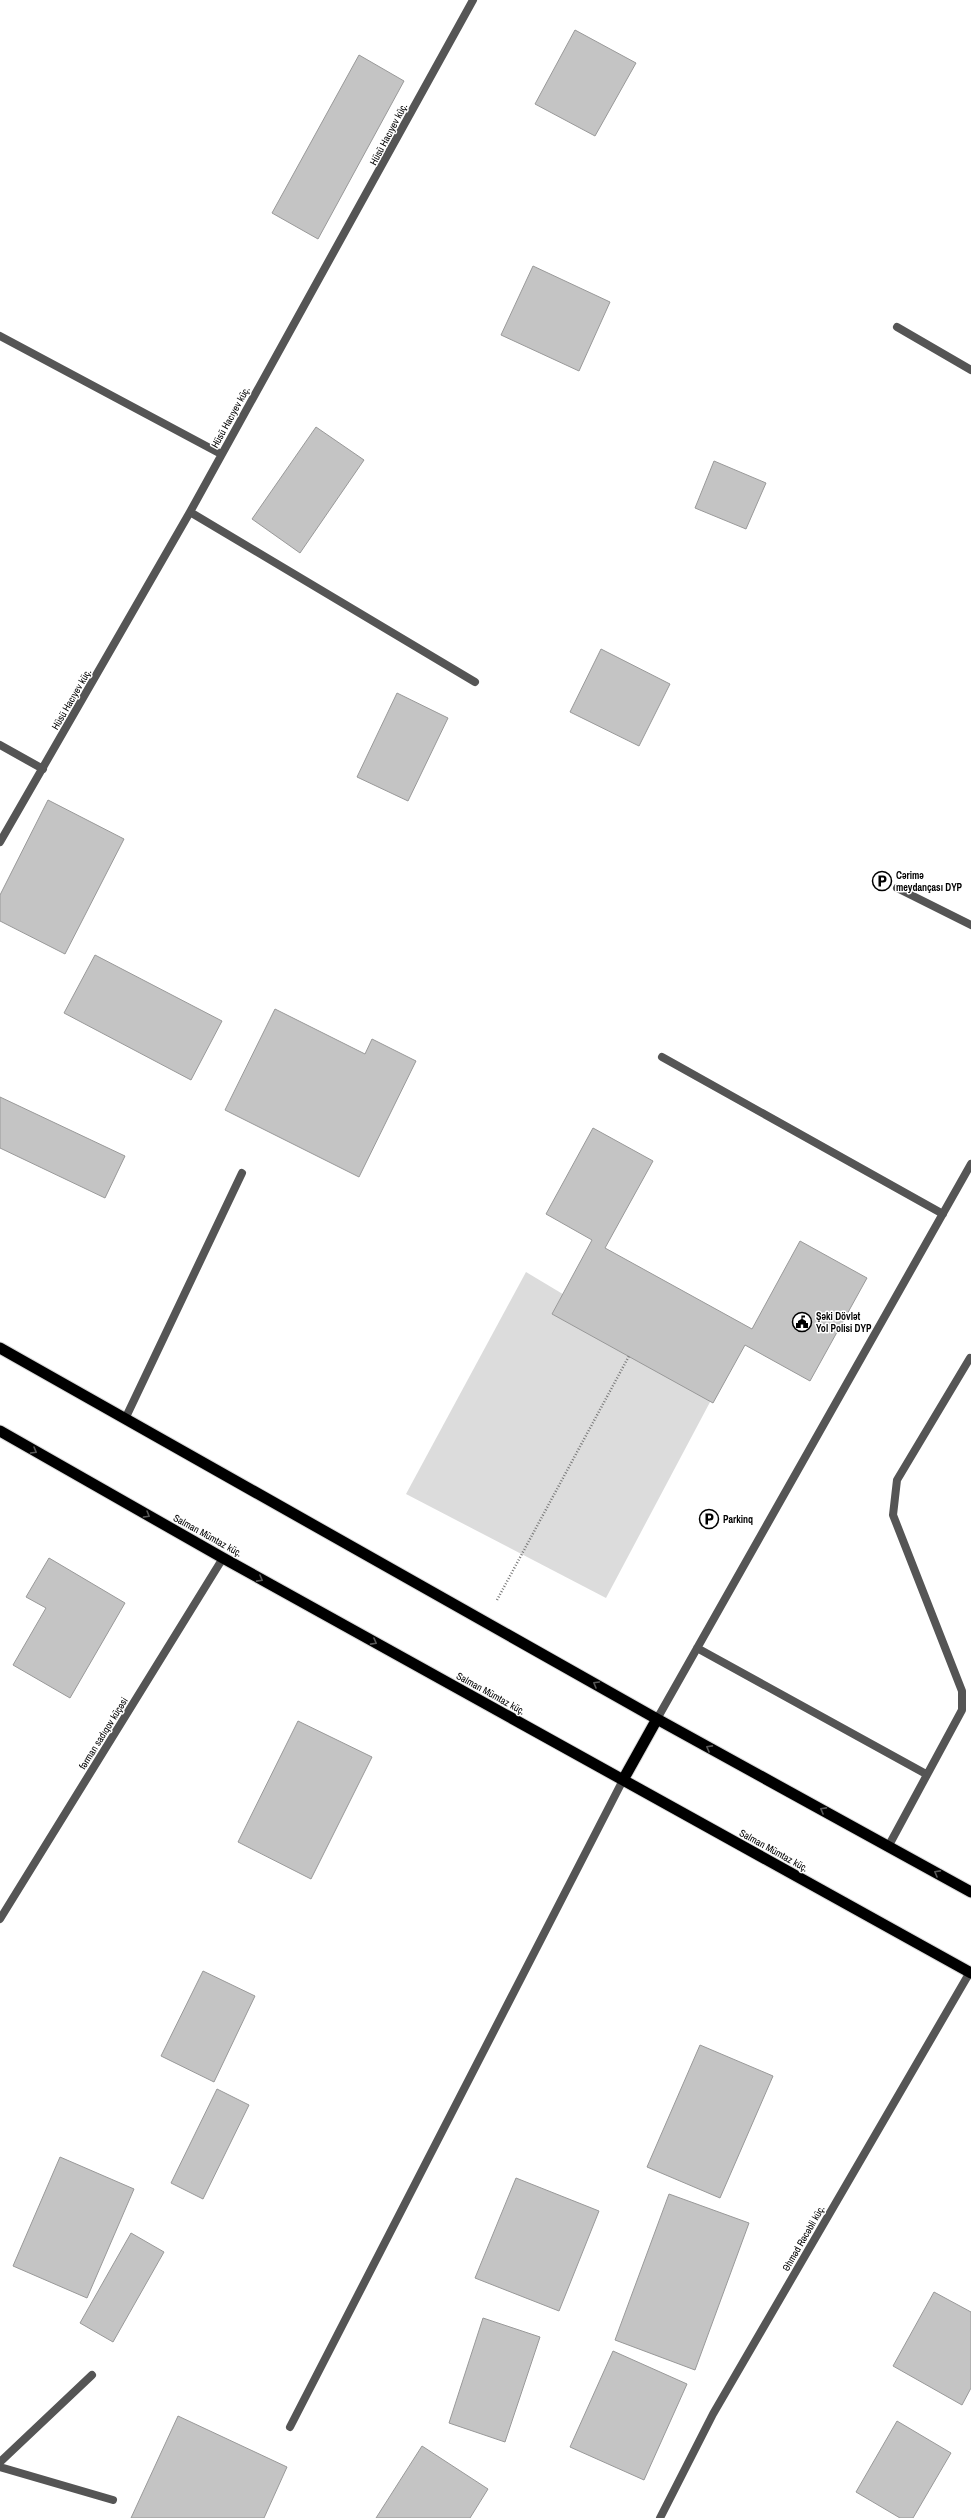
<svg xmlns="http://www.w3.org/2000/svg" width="971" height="2518" font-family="'Archivo Narrow',sans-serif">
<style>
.green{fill:#dcdcdc}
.building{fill:#c4c4c4;stroke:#999}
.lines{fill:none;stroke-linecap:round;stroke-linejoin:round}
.trunk-casing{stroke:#dbdbdb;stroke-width:13}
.path{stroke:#777;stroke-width:2.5;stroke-dasharray:1 2;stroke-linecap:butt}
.service{stroke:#555;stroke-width:8}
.minor{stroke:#555;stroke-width:8}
.trunk{stroke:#000;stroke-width:11}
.oneway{stroke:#595959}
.labels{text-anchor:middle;stroke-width:3;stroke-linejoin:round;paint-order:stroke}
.street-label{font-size:10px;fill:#000;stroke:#fff}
.poi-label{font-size:10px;font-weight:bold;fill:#000;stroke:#fff;text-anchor:start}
</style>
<rect width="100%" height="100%" fill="#fff"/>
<path class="green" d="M526,1272L718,1387L606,1598L406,1494Z"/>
<path class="building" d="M575,30L636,63L595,136L535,104Z
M359,55L404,81L318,239L272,213Z
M533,266L610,302L579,371L501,335Z
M316,427L364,460L300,553L252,519Z
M714,461L766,483L746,529L695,508Z
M601,649L670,684L639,746L570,712Z
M397,693L448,718L408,801L357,777Z
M48,800L124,839L65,954L0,921V895Z
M95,955L222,1021L191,1080L64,1013Z
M275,1009L365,1054L372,1039L416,1061L359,1177L225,1110Z
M0,1097L125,1156L105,1198L0,1148Z
M593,1128L653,1161L605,1248L752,1329L800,1241L867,1278L810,1381L745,1345L713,1403L552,1314L592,1240L546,1214Z
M49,1558L125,1603L70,1698L13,1665L46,1608L26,1597Z
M298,1721L372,1757L311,1879L238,1842Z
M203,1971L255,1996L214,2082L161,2056Z
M700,2045L773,2076L720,2198L647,2167Z
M217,2089L249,2105L203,2199L171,2183Z
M60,2157L134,2189L87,2298L13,2266Z
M516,2178L599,2211L559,2311L475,2278Z
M669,2194L749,2223L695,2370L615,2340Z
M131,2233L164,2252L113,2342L80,2323Z
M934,2292L971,2312V2388L962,2405L893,2366Z
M483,2318L540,2337L505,2442L449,2423Z
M613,2351L687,2384L644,2480L570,2447Z
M178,2416L287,2467L264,2518H131Z
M897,2421L951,2453L913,2518H900L856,2492Z
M422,2446L488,2489L470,2518H376Z"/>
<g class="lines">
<defs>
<path id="trunk" d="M0,1348L657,1719L971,1892
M0,1431L223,1558L971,1973
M623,1780L657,1719"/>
</defs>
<use href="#trunk" class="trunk-casing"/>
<path class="path" d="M497,1600L629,1356"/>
<path class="service" d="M897,888L971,925
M662,1057L943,1214
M126,1417L242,1173
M697,1648L926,1774
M657,1719L971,1164
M888,1847L962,1710V1691L893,1515L897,1480L970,1358"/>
<path class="minor" d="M897,327L971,370
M0,336L221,454
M190,512L475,682
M0,745L43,769
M0,842L190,512L473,0
M0,1919L223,1558
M290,2427L623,1780
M0,2462L92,2375
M0,2467L113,2500
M660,2518L713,2414L970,1972"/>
<use href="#trunk" class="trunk"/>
</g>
<defs><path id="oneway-chevron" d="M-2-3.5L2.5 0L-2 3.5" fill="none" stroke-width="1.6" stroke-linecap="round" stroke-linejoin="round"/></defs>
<g class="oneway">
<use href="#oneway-chevron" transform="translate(34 1451) rotate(30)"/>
<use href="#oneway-chevron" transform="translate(147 1515) rotate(30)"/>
<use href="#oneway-chevron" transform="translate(260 1579) rotate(29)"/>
<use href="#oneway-chevron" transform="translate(374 1642) rotate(29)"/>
<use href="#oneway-chevron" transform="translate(596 1684) rotate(-150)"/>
<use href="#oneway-chevron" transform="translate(709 1748) rotate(-151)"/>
<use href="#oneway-chevron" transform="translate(823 1810) rotate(-151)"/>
<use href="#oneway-chevron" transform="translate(937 1873) rotate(-151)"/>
</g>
<defs>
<symbol id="parking-ring" viewBox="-11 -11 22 22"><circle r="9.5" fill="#fff" stroke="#000" stroke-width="1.5"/><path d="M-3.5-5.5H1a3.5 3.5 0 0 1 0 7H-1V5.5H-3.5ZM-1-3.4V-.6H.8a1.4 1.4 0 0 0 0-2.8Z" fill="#000"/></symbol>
<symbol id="civic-ring" viewBox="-11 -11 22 22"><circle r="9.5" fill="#fff" stroke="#000" stroke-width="1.5"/><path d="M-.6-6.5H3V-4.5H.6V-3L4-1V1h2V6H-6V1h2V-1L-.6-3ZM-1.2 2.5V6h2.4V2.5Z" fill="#000"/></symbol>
</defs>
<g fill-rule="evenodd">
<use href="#parking-ring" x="871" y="870" width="22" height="22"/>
<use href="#civic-ring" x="791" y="1311" width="22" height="22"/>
<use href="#parking-ring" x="698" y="1508" width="22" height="22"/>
</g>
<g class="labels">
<g class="street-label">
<text transform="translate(388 134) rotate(-62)" y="4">Hüsü Hacıyev küç.</text>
<text transform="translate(230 417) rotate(-61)" y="4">Hüsü Hacıyev küç.</text>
<text transform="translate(71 699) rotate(-60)" y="4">Hüsü Hacıyev küç.</text>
<text transform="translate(208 1535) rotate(29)" y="4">Salman Mümtaz küç.</text>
<text transform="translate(491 1693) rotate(29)" y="4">Salman Mümtaz küç.</text>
<text transform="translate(103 1733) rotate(-58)" y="4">fərman sadıqov küçəsi</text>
<text transform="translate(774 1850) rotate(29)" y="4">Salman Mümtaz küç.</text>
<text transform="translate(803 2238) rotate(-60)" y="4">Əhməd Rəcəbli küç.</text>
</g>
<g class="poi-label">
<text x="896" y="879">Cərimə<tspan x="896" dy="12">meydançası DYP</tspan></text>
<text x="816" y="1320">Şəki Dövlət<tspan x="816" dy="12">Yol Polisi DYP</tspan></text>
<text x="723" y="1523">Parkinq</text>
</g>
</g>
</svg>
